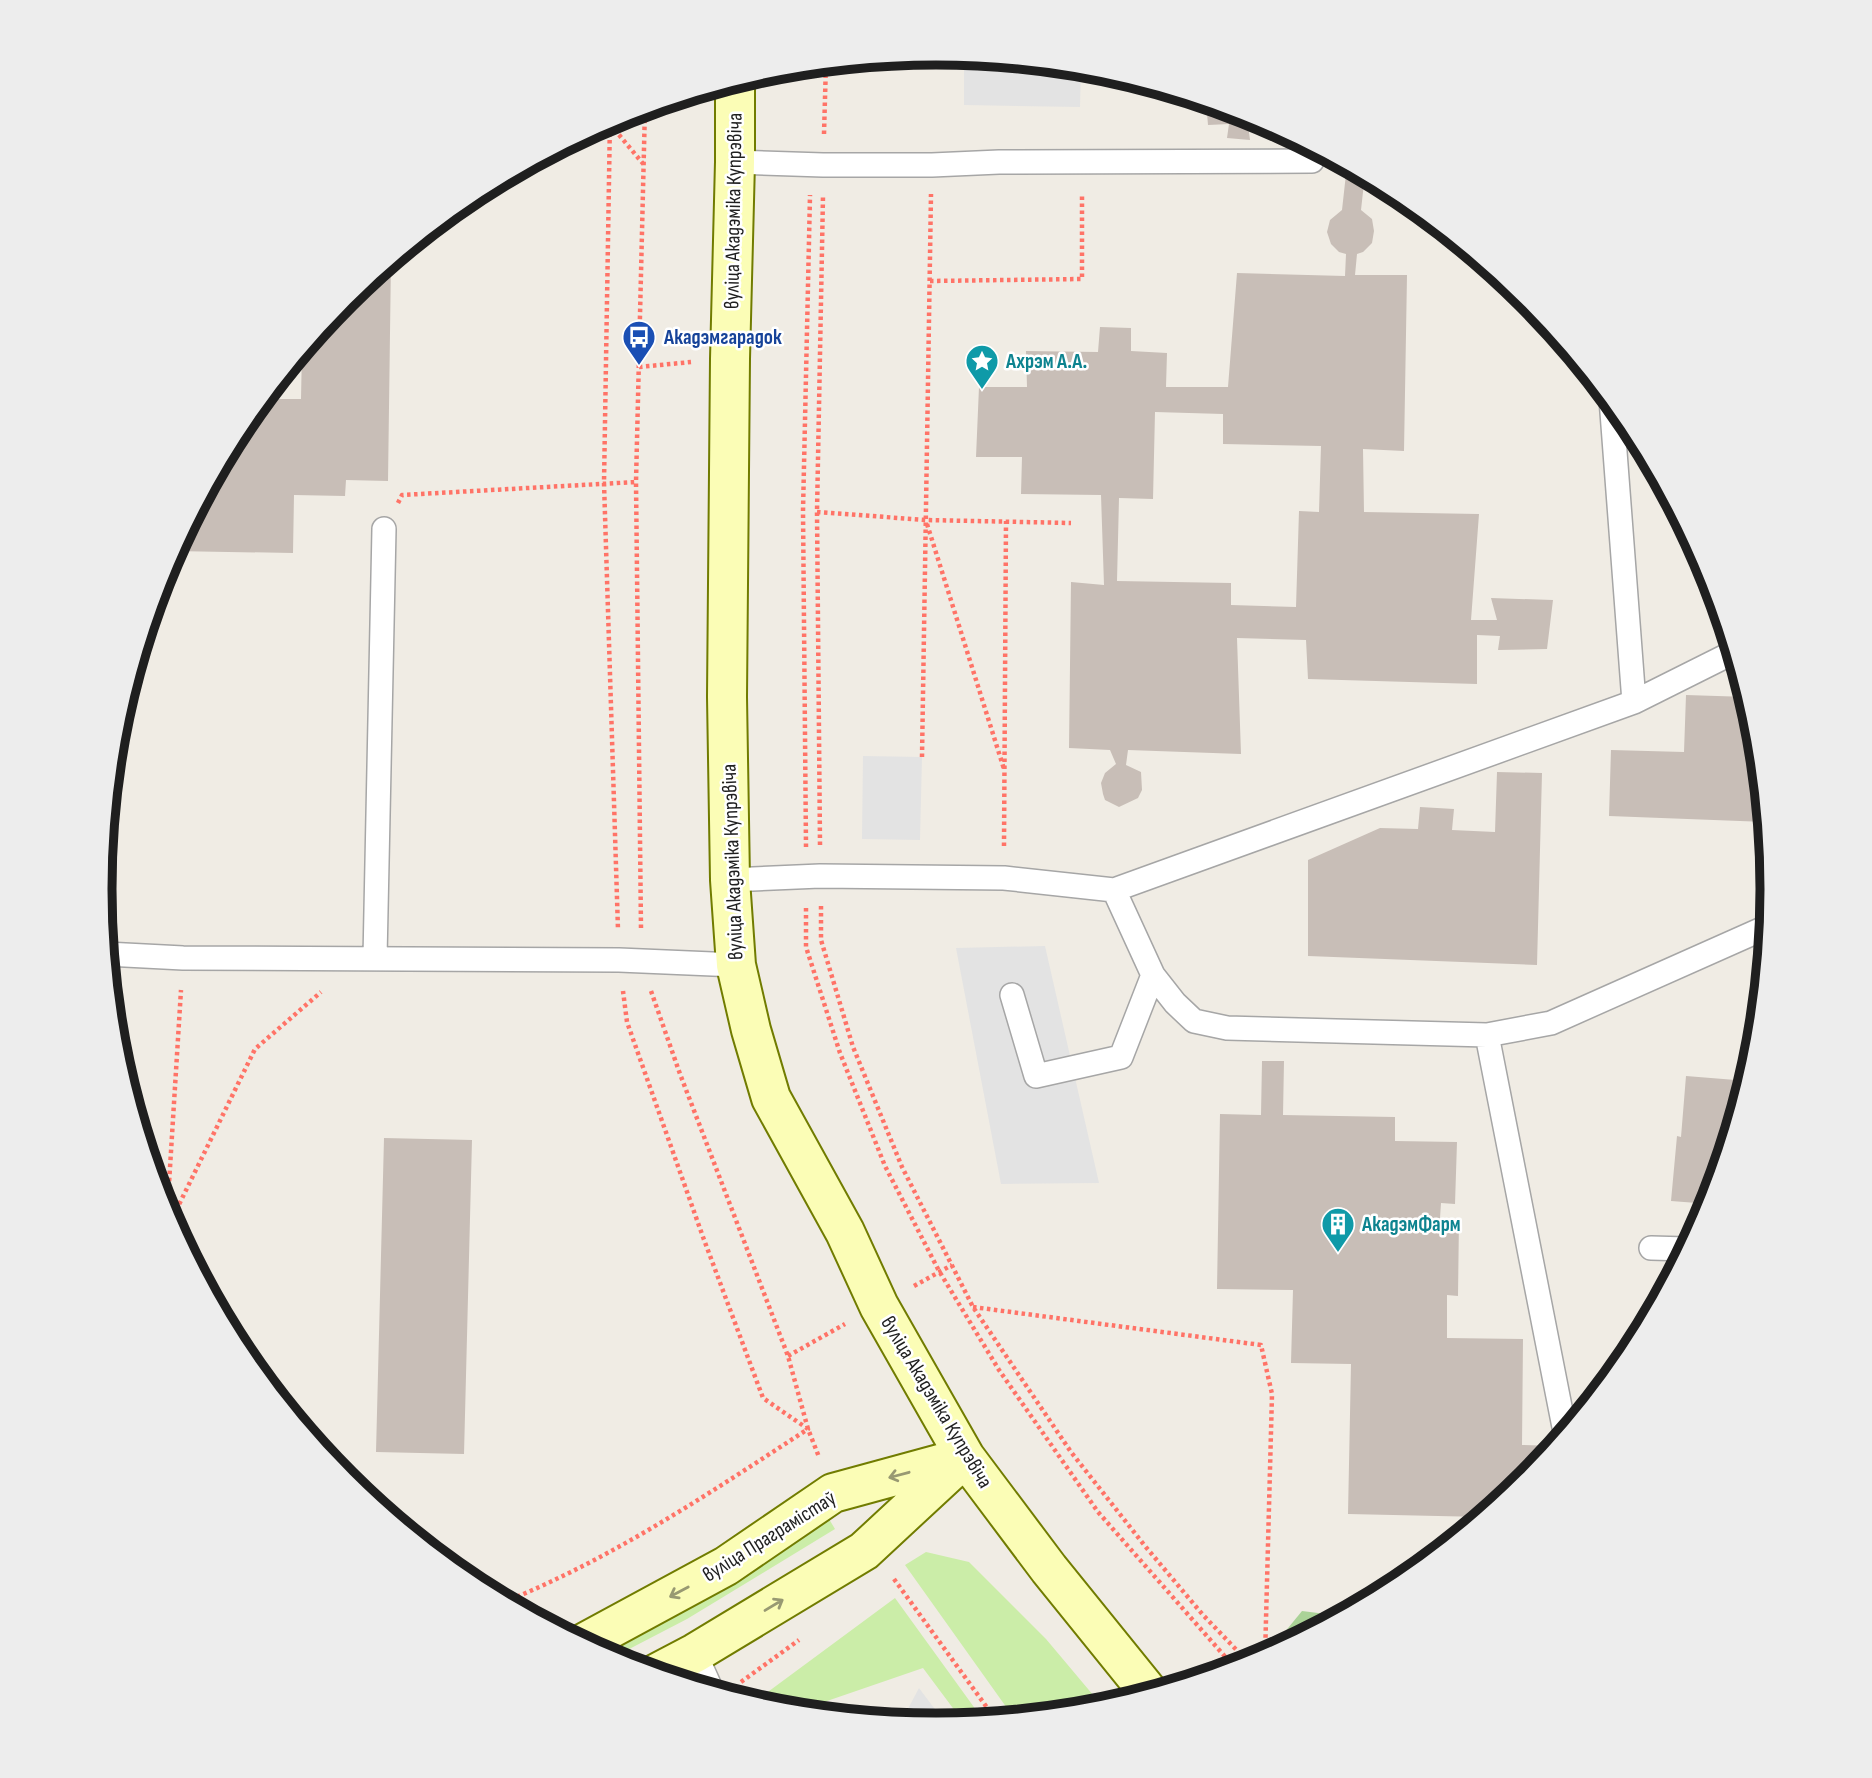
<svg xmlns="http://www.w3.org/2000/svg" width="1872" height="1778" font-family="'Sofia Sans Condensed',sans-serif">
<style>
.grass{fill:#cbeda8}
.forest{fill:#aad297}
.parking{fill:#e3e3e3}
.building{fill:#c8beb7;fill-rule:evenodd}
.lines{fill:none;stroke-linecap:round;stroke-linejoin:round}
.lane-casing{stroke:#a6a6a6;stroke-width:26}
.secondary-casing{stroke:#717c00;stroke-width:42}
.path{stroke:#ff7367;stroke-width:4.5;stroke-dasharray:3.5 3.5;stroke-linecap:butt}
.lane{stroke:#fff;stroke-width:23}
.secondary{stroke:#fbfdb6;stroke-width:38}
.oneway{stroke:#989972}
.labels{text-anchor:middle;stroke-width:5;stroke-linejoin:round;paint-order:stroke}
.street-label{font-size:21px;fill:#1f1f1f;stroke:#fff}
.transit-label{font-size:21px;font-weight:bold;fill:#164399;stroke:#fff;text-anchor:start}
.culture-label{font-size:21px;font-weight:bold;fill:#0d838f;stroke:#fff;text-anchor:start}
.rim{fill:none;stroke:#1f1f1f;stroke-width:9}
</style>
<rect width="100%" height="100%" fill="#f0ece4"/>
<path class="grass" d="M829,1519L835,1529L687,1619L610,1659L600,1653Z
M926,1552L969,1562L1046,1639L1104,1708L1014,1718L905,1565Z
M895,1598L984,1721L964,1723L923,1668L795,1712L761,1706V1697Z"/>
<path class="forest" d="M1302,1611L1342,1616L1280,1649L1275,1644Z"/>
<path class="parking" d="M964,55L1081,67L1080,107L964,105Z
M863,756L922,757L920,840L862,839Z
M1045,946L1099,1183L1001,1184L956,948Z
M919,1688L946,1724L901,1722Z"/>
<path class="building" d="M1206,101L1261,119L1247,118L1250,140L1227,138L1229,124L1208,125Z
M1347,165L1365,174L1361,210L1372,219L1374,231L1372,243L1363,252L1357,254L1355,275H1407L1404,451L1363,449L1364,512L1479,514L1471,620H1497L1491,598L1553,600L1547,649L1498,650L1500,636L1477,635V684L1308,679L1306,640L1237,638L1241,754L1128,750L1126,765L1141,772L1142,790L1138,798L1119,807L1105,800L1103,794L1101,783L1105,773L1116,764L1110,750L1069,748L1071,582L1104,585L1101,495L1021,494L1022,457H976L979,387H1027L1026,351L1098,352L1100,327L1131,328V351L1167,353L1166,387H1228L1237,273L1345,276L1346,254L1339,252L1331,244L1327,232L1330,220L1342,210ZM1155,412L1223,414V444L1321,446L1319,512L1299,511L1296,607L1231,605V583L1117,581L1119,498L1153,499Z
M391,259L388,481L346,480L345,496L294,495L293,553L173,551L241,424L262,399H301L302,349L345,297Z
M1686,695L1748,697L1756,726L1766,822L1609,816L1611,750L1684,752Z
M1497,772L1542,773L1537,965L1308,956V860L1380,828L1418,829L1420,807L1454,809L1452,830L1495,832Z
M1262,1061H1284L1283,1115L1395,1117V1141L1457,1142L1455,1204L1441,1203L1440,1218L1459,1219L1458,1296L1447,1295V1338L1523,1339L1522,1445L1556,1446L1540,1465H1523V1484L1483,1517L1348,1514L1351,1364L1291,1363L1293,1290L1217,1289L1220,1114L1261,1115Z
M1686,1076L1748,1081L1710,1204L1671,1201L1677,1136L1681,1137Z
M384,1138L472,1140L464,1454L376,1452Z"/>
<g class="lines">
<defs>
<path id="lane" d="M735,162L823,165H932L999,162L1312,161
M1611,399L1634,702
M730,880L820,876L1004,878L1114,890L1153,975L1121,1057L1036,1076L1012,995
M1114,890L1634,702L1734,652
M106,954L183,958L619,960L736,965
M375,958L384,529
M1153,975L1175,1003L1194,1021L1227,1028L1487,1035L1564,1427
M1487,1035L1551,1023L1769,926
M1651,1248L1687,1249
M695,1653L712,1691"/>
<path id="secondary" d="M735,80V162L730,359L727,697L730,880L736,965L751,1030L771,1098L845,1232L879,1306L965,1457L1049,1569L1150,1694
M582,1644L726,1566L833,1493L965,1457
M655,1674L695,1653L864,1551L961,1461"/>
</defs>
<use href="#lane" class="lane-casing"/>
<use href="#secondary" class="secondary-casing"/>
<path class="path" d="M610,119L604,483L618,930
M610,124L645,166
M824,134L826,63
M930,281L1082,279V194
M639,367L691,362
M398,503L402,495L636,482
M817,512L926,520L1071,523
M927,524L1004,769
M922,757L931,194
M820,845L817,512L823,196
M1004,846L1006,521
M806,847L803,511L810,195
M821,906V940L853,1047L902,1167L973,1307L1071,1452L1145,1546L1203,1615L1250,1664
M806,908V947L840,1053L885,1166L939,1271L999,1370L1098,1512L1235,1668
M641,928L636,482L645,107
M651,991L680,1074L788,1356L808,1429L819,1457
M167,1216L181,990
M170,1223L255,1049L321,992
M914,1286L952,1265
M973,1307L1261,1345L1272,1394L1265,1657
M788,1356L845,1324
M894,1579L996,1720
M504,1602C612,1559 711,1492 808,1429L763,1398L703,1237L627,1022L623,991
M741,1682L799,1640"/>
<use href="#lane" class="lane"/>
<use href="#secondary" class="secondary"/>
</g>
<defs><path id="oneway-shaft" d="M-6 0H5M1.5-3L5.5 0L1.5 3" fill="none" stroke-width="1.6" stroke-linecap="round" stroke-linejoin="round" transform="scale(1.75)"/></defs>
<g class="oneway">
<use href="#oneway-shaft" transform="translate(899 1475) rotate(165)"/>
<use href="#oneway-shaft" transform="translate(679 1592) rotate(152)"/>
<use href="#oneway-shaft" transform="translate(774 1605) rotate(-31)"/>
</g>
<defs>
<symbol id="bus-pin" viewBox="-11 -11 22 30"><path d="M0 17L-7.5 6A9.5 9.5 0 1 1 7.5 6Z" fill="#1a4fb4" stroke="#fff"/><path d="M-5-6H5V4H4V6H2V4H-2V6H-4V4H-5ZM-3.5-4V0h7V-4ZM-3.5 1.2v1.5H-2V1.2ZM2 1.2v1.5H3.5V1.2Z" fill="#fff"/></symbol>
<symbol id="sight-pin" viewBox="-11 -11 22 30"><path d="M0 17L-7.5 6A9.5 9.5 0 1 1 7.5 6Z" fill="#0f9aa8" stroke="#fff"/><path d="M0-6L1.8-2.2L6-1.7L2.9 1.2L3.7 5.4L0 3.3L-3.7 5.4L-2.9 1.2L-6-1.7L-1.8-2.2Z" fill="#fff"/></symbol>
<symbol id="building-pin" viewBox="-11 -11 22 30"><path d="M0 17L-7.5 6A9.5 9.5 0 1 1 7.5 6Z" fill="#0f9aa8" stroke="#fff"/><path d="M-4-6H4V6H1V3H-1V6H-4ZM-2.5-4.3h1.7v1.8h-1.7ZM.8-4.3h1.7v1.8H.8ZM-2.5-1h1.7V.8h-1.7ZM.8-1h1.7V.8H.8Z" fill="#fff"/></symbol>
</defs>
<g fill-rule="evenodd">
<use href="#bus-pin" x="620" y="318" width="38" height="52"/>
<use href="#sight-pin" x="963" y="342" width="38" height="52"/>
<use href="#building-pin" x="1319" y="1205" width="38" height="52"/>
</g>
<g class="labels">
<g class="street-label">
<text transform="translate(733 211) rotate(-89)" y="7">вуліца Акадэміка Купрэвіча</text>
<text transform="translate(732 862) rotate(-92)" y="7">вуліца Акадэміка Купрэвіча</text>
<text transform="translate(937 1402) rotate(59)" y="7">вуліца Акадэміка Купрэвіча</text>
<text transform="translate(769 1536) rotate(-32)" y="7">вуліца Праграмістаў</text>
</g>
<g class="transit-label">
<text x="664" y="344">Акадэмгарадок</text>
</g>
<g class="culture-label">
<text x="1006" y="368">Ахрэм А.А.</text>
<text x="1362" y="1231">АкадэмФарм</text>
</g>
</g>
<path d="M0 0H1872V1778H0ZM112 889a824 824 0 1 1 1648 0a824 824 0 1 1-1648 0Z" fill="#ededed" fill-rule="evenodd"/>
<path class="rim" d="M112 889a824 824 0 1 1 1648 0a824 824 0 1 1-1648 0Z"/>
</svg>
